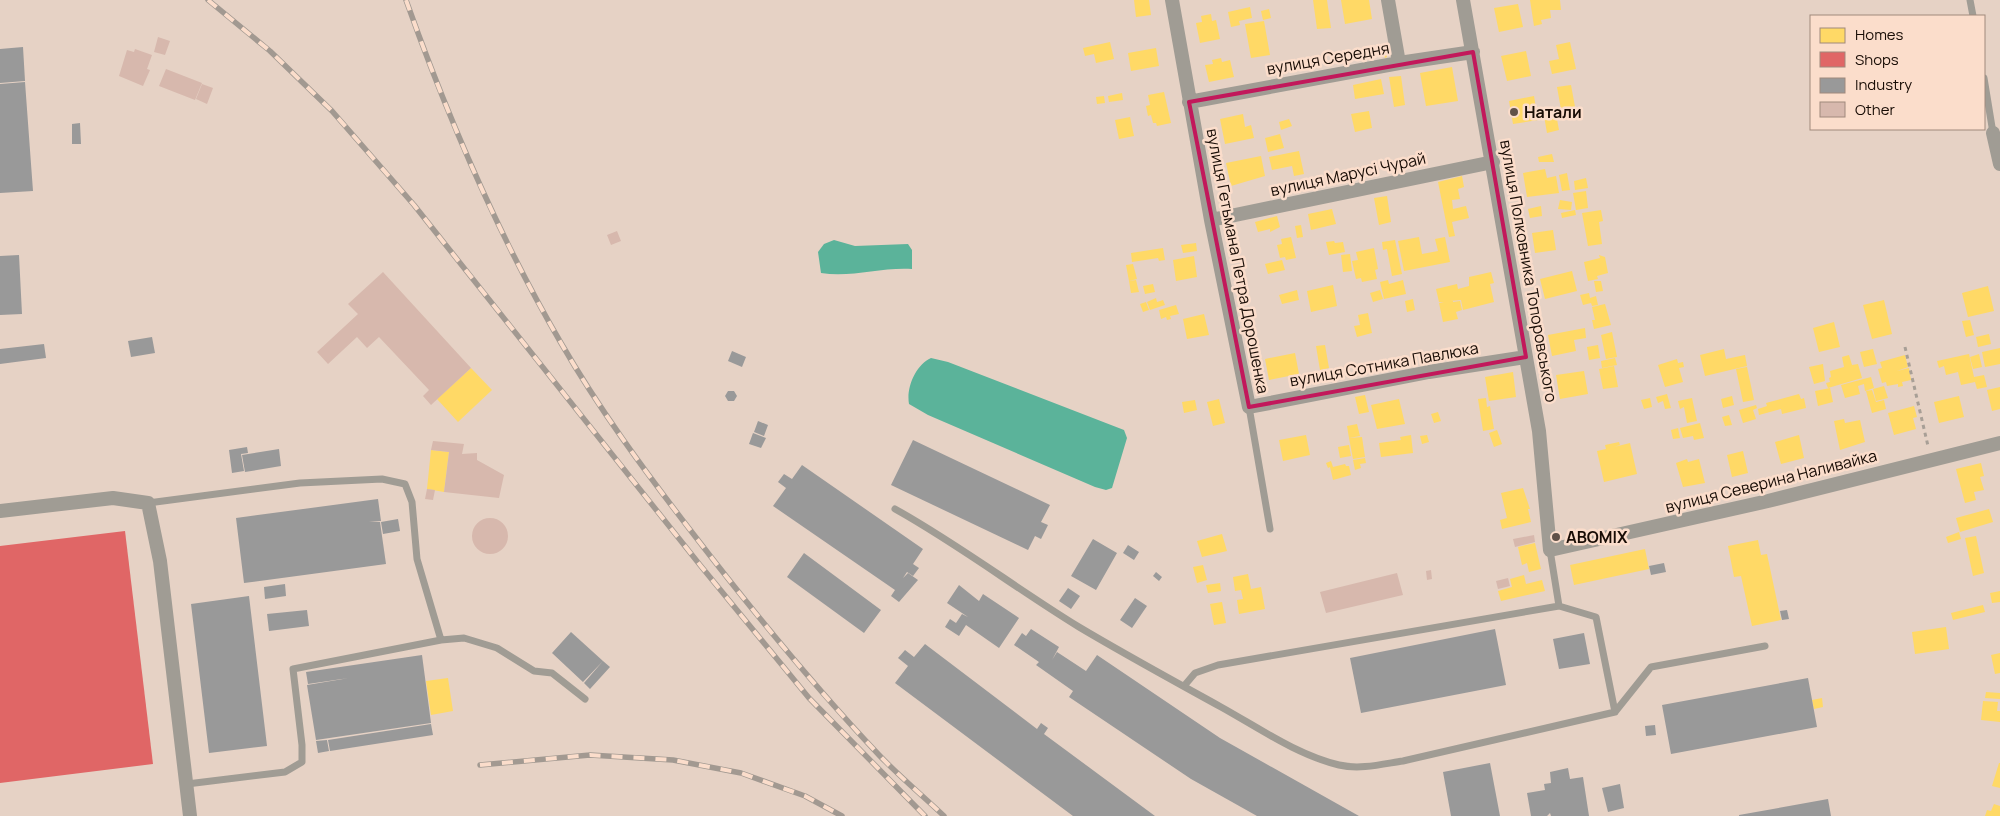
<svg xmlns="http://www.w3.org/2000/svg" width="2000" height="816" font-family="Manrope,sans-serif">
<style>
.water{fill:#5bb39a}
.homes{fill:#ffd966}
.shops{fill:#e06666}
.industry{fill:#999}
.building{fill:#d7b8ad}
.lines{fill:none;stroke-linecap:round;stroke-linejoin:round}
.path{stroke:#a89f96;stroke-width:3;stroke-dasharray:4 4;stroke-linecap:butt}
.lane{stroke:#a09c94;stroke-width:7}
.street{stroke:#a09c94;stroke-width:14}
.rail-casing{stroke:#a29991;stroke-width:5.5}
.rail{stroke:#fbddcb;stroke-width:4;stroke-dasharray:11;stroke-linecap:butt}
.marked{fill:none;stroke:#c2185b;stroke-width:4;stroke-linejoin:round}
.poi-dot{fill:#605148;stroke:#fbddcb;stroke-width:2}
.labels{text-anchor:middle;stroke-width:5;stroke-linejoin:round;paint-order:stroke}
.street-label{font-size:16px;fill:#180c05;stroke:#fbddcb}
.poi-label{font-size:16px;font-weight:bold;fill:#180c05;stroke:#fbddcb;text-anchor:start}
</style>
<rect width="100%" height="100%" fill="#e6d2c5"/>
<path class="water" d="M834,240L855,246L908,244L912,250V269C881,267 851,278 821,273L818,252L824,244Z
M931,358L948,362L1124,430L1127,438L1112,488L1106,490L1095,487L928,415L909,404C906,387 916,365 931,358Z"/>
<path class="homes" d="M1134,0H1149L1151,15L1136,17Z
M1313,0H1327L1331,28L1317,29Z
M1341,0H1369L1372,19L1345,24Z
M1530,0H1560L1561,10H1550L1551,18L1541,20L1542,24L1534,26Z
M1518,4L1523,27L1499,32L1494,8Z
M1250,7L1252,18L1239,21L1240,25L1231,27L1228,12Z
M1269,9L1271,18L1263,20L1261,11Z
M1211,14L1212,21L1216,20L1220,39L1200,43L1196,23L1202,22L1201,16Z
M1264,21L1270,55L1251,58L1245,24Z
M1110,42L1114,59L1096,63L1094,54L1085,56L1083,48Z
M1570,42L1576,69L1552,74L1549,61L1559,59L1556,45Z
M1156,48L1159,66L1131,71L1128,53Z
M1383,49L1389,52L1386,58L1380,55Z
M1526,51L1531,76L1507,81L1501,56Z
M1221,58L1222,62L1230,60L1234,77L1209,82L1205,65L1213,64L1212,60Z
M1452,67L1458,101L1426,106L1420,73Z
M1401,76L1405,105L1394,107L1389,77Z
M1381,79L1384,94L1355,99L1353,85Z
M1571,85L1576,112L1562,115L1557,87Z
M1164,92L1171,123L1157,126L1156,123H1153L1151,115L1148,116L1146,106L1150,105L1148,95Z
M1122,93L1123,100L1109,102L1108,96Z
M1104,96L1105,103L1097,104L1096,97Z
M1534,96L1538,120L1513,124L1509,101Z
M1369,111L1372,128L1355,132L1351,114Z
M1243,114L1245,127L1251,125L1254,138L1225,144L1220,119Z
M1556,114L1559,130L1547,133L1544,116Z
M1130,117L1134,136L1119,139L1115,120Z
M1289,119L1292,126L1281,130L1279,122Z
M1280,134L1284,148L1268,152L1265,138Z
M1299,151L1304,174L1294,176L1292,166L1272,170L1269,157Z
M1552,154L1554,162H1539L1538,157Z
M1261,156L1265,176L1231,186L1226,163Z
M1545,169L1547,178L1556,176L1559,193L1527,197L1523,173Z
M1567,173L1570,190L1562,191L1559,175Z
M1462,176L1464,187L1458,189L1460,199L1452,200L1453,209L1466,206L1469,218L1452,222L1455,236L1449,237L1438,182Z
M1586,178L1588,188L1575,190L1574,181Z
M1586,191L1588,208L1576,210L1573,193Z
M1387,196L1391,222L1379,225L1374,198Z
M1560,200L1572,202L1571,210L1558,209Z
M1541,206L1542,216L1530,218L1528,209Z
M1332,209L1336,224L1311,230L1308,214Z
M1575,210L1576,215L1562,218L1561,213Z
M1601,210L1603,221L1599,222L1602,244L1588,246L1582,213Z
M1277,216L1280,227L1270,232V229L1258,232L1255,222Z
M1301,225L1303,237L1297,238L1295,226Z
M1553,230L1556,250L1535,253L1532,233Z
M1291,237L1296,258L1286,260L1285,257L1280,258L1277,245L1282,244L1281,239Z
M1419,237L1422,254L1438,251L1435,239L1445,237L1450,262L1404,271L1398,241Z
M1395,240L1402,274L1392,276L1387,249L1383,250L1382,242Z
M1334,241L1335,243L1343,242L1345,252L1329,255L1326,242Z
M1196,243L1197,251L1183,253L1181,245Z
M1163,248L1165,260L1159,261L1158,258L1132,262L1131,253Z
M1374,248L1378,269L1375,270L1377,279L1362,282L1361,278L1356,279L1352,261L1358,260L1356,252Z
M1350,254L1352,271L1343,272L1341,255Z
M1599,255L1605,257L1608,273L1597,276L1598,279L1588,281L1584,262L1600,258Z
M1194,256L1197,277L1176,281L1173,260Z
M1282,260L1285,270L1268,274L1265,264Z
M1133,264L1137,279L1129,281L1126,265Z
M1572,271L1577,291L1545,299L1540,279Z
M1491,272L1494,283L1490,284L1494,302L1463,310L1461,300L1439,302L1436,289L1457,284L1458,289L1469,286V277Z
M1136,280L1139,292L1131,293L1129,281Z
M1388,280L1389,284L1403,280L1406,294L1384,299L1380,282Z
M1594,281H1601L1603,291L1596,292Z
M1153,284L1155,292L1145,294L1143,286Z
M1333,285L1337,306L1311,312L1307,291Z
M1988,286L1994,311L1968,317L1962,293Z
M1297,290L1299,300L1282,304L1279,295Z
M1380,290L1383,299L1373,302L1370,293Z
M1589,293L1590,298L1596,296L1598,305L1592,306L1591,303L1583,305L1580,295Z
M1156,298L1157,302L1163,300L1165,305L1150,310L1147,302Z
M1413,299L1415,310L1407,312L1405,301Z
M1453,300V302L1460,301L1462,310L1456,312L1458,319L1443,322L1439,303Z
M1884,300L1892,334L1872,339L1863,305Z
M1146,302L1149,310L1143,312L1140,304Z
M1605,304L1611,325L1594,329L1592,320H1595L1592,307Z
M1176,305L1179,314L1170,316L1171,319L1167,320L1166,317L1161,319L1159,310Z
M1368,313L1372,333L1357,337L1354,326L1360,325L1358,315Z
M1204,314L1209,335L1187,339L1183,319Z
M1970,320L1974,335L1966,337L1962,321Z
M1834,322L1840,347L1819,352L1813,328Z
M1585,328L1586,338L1574,340L1576,351L1552,356L1548,335Z
M1612,332L1617,357L1606,359L1601,335Z
M1989,334L1991,344L1978,347L1976,337Z
M1325,345L1329,368L1320,370L1316,346Z
M1598,345L1600,358L1589,360L1587,347Z
M2000,348V364L1985,367L1982,352Z
M1724,349L1726,359L1745,355L1747,366L1705,376L1700,355Z
M1873,349L1877,364L1864,367L1860,352Z
M1295,353L1299,374L1269,380L1265,359Z
M1969,354L1974,377L1984,375L1987,387L1977,389L1975,382L1961,385L1958,372L1946,375L1944,366L1939,368L1937,361Z
M1979,354L1982,367L1973,369L1970,357Z
M1849,355L1852,365L1858,364L1862,378L1828,388L1826,383L1830,382L1829,378L1831,377L1830,371L1844,367L1842,357Z
M1905,355L1908,367L1897,371L1909,368L1911,380L1902,382L1903,386L1898,387V384L1887,386L1886,382L1882,383L1878,369L1882,368L1880,362Z
M1615,358L1617,365L1602,368L1601,361Z
M1677,359L1678,363L1683,362L1684,367L1679,368L1683,382L1665,387L1658,365Z
M1823,364L1825,381L1814,384L1809,367Z
M1614,366L1618,387L1603,389L1599,369Z
M1747,367L1754,400L1743,402L1736,369Z
M471,368L492,390L458,422L437,399Z
M1584,371L1588,394L1560,399L1556,375Z
M1513,372L1516,397L1489,401L1485,377Z
M1871,377L1874,388L1865,391L1864,384L1858,386L1860,394L1845,398L1841,385Z
M1884,386L1888,398L1876,401L1873,389Z
M2000,387V409L1992,411L1987,390Z
M1830,388L1833,402L1818,406L1815,391Z
M1872,390L1876,402L1884,400L1886,409L1872,413L1866,391Z
M1667,394L1671,408L1665,409L1663,401L1658,403L1656,397Z
M1799,394L1801,399L1804,398L1806,408L1782,414L1781,409L1759,415L1758,409L1767,406L1766,403Z
M1365,395L1369,412L1359,414L1355,397Z
M1732,396L1734,405L1723,408L1721,399Z
M1959,396L1964,417L1939,423L1934,402Z
M1486,398L1487,407L1490,406L1494,429L1483,431L1478,399Z
M1650,398L1652,407L1644,409L1641,400Z
M1692,398L1697,421L1687,423L1684,407L1680,409L1678,401Z
M1219,399L1225,423L1213,426L1207,402Z
M1399,399L1405,424L1377,429L1371,405Z
M1195,400L1197,410L1184,413L1182,402Z
M1756,405L1757,408L1753,410L1756,419L1743,423L1739,410Z
M1914,406L1917,417L1913,418L1916,429L1894,435L1888,413Z
M1438,412L1441,421L1434,423L1431,414Z
M1729,415L1732,425L1725,426L1722,417Z
M1844,419L1845,423L1860,420L1865,442L1840,450L1834,421Z
M1700,423L1704,438L1694,440L1693,436L1683,438L1680,428Z
M1357,424L1360,436L1349,438L1347,426Z
M1678,428L1680,438L1673,439L1671,430Z
M1497,430L1502,444L1494,447L1489,433Z
M1306,435L1310,455L1283,461L1279,440Z
M1411,435L1413,453L1381,457L1379,443L1401,440L1400,437Z
M1427,435L1429,442L1422,444L1420,436Z
M1799,435L1804,458L1781,464L1775,442Z
M1362,437L1365,457L1353,459L1349,438Z
M1619,442L1620,445L1614,447L1630,443L1637,474L1604,482L1597,451L1606,449L1605,445Z
M1349,445L1351,456L1340,458L1338,447Z
M431,450L449,452L444,492L427,489Z
M1743,451L1748,473L1732,477L1727,455Z
M1365,458L1366,463L1360,464L1361,468L1355,470L1353,460Z
M1687,459L1688,462L1699,459L1705,483L1683,487L1676,463Z
M1331,461L1333,467L1345,464L1346,466H1349L1351,475L1333,480L1330,467L1328,468L1326,463Z
M1981,463L1984,476L1980,477L1984,490L1974,492L1976,500L1965,503L1956,469Z
M1523,488L1530,509H1528L1531,522L1502,529L1500,520L1507,518L1501,493Z
M1989,509L1993,522L1960,532L1956,518Z
M1959,532L1961,539L1948,543L1946,537Z
M1222,534L1227,551L1202,557L1197,541Z
M1976,536L1984,573L1973,576L1965,538Z
M1758,540L1761,555L1767,554L1781,620L1752,626L1741,576L1734,577L1728,546Z
M1535,543L1541,569L1529,572L1527,563L1522,565L1518,547Z
M1645,549L1649,569L1574,585L1570,565Z
M1203,565L1207,580L1197,583L1193,567Z
M1248,574L1251,589L1261,587L1265,609L1239,614L1237,600L1243,599L1241,590L1235,591L1233,577Z
M1524,575L1526,584L1542,580L1545,591L1501,601L1498,591L1512,587L1510,579Z
M1220,583L1221,591L1208,593L1206,585Z
M2000,591V602L1992,603L1990,593Z
M1222,602L1226,623L1214,625L1210,604Z
M1983,605L1985,612L1953,620L1951,613Z
M1946,627L1949,649L1915,654L1912,632Z
M2000,653V673L1995,674L1991,655Z
M448,678L453,711L431,715L426,681Z
M1986,692L2000,693V699L1985,698Z
M1822,698L1823,707L1814,709L1812,700Z
M1983,701L1998,702L1997,711H2000V722L1981,720Z
M1999,763H2000V788L1992,786Z
M1994,804L2000,806V816H1985L1987,810L1991,811Z"/>
<path class="shops" d="M125,531L153,764L0,783V546Z"/>
<path class="industry" d="M23,47L25,81L0,83V49Z
M25,82L33,191L0,193V84Z
M80,123L81,144H72V124Z
M19,255L22,314L0,315V256Z
M152,337L155,353L131,357L128,341Z
M44,344L46,358L0,364V349Z
M732,351L746,357L742,367L728,361Z
M728,391H734L737,396L734,401H728L725,396Z
M758,421L768,425L764,436L754,432Z
M753,433L766,438L761,448L749,444Z
M913,440L1050,505L1041,522L1048,525L1041,539L1035,536L1028,550L891,485Z
M247,447L248,453L241,454L244,471L232,473L229,450Z
M279,449L281,466L245,472L242,455Z
M802,465L923,549L913,564L919,568L913,576L907,572L903,578L908,573L918,580L899,602L891,596L895,590L773,506L786,488L778,482L784,474L792,479Z
M378,499L381,521L369,522H380L386,564L244,583L236,518Z
M398,519L400,531L383,534L381,522Z
M1093,539L1117,553L1096,590L1071,576Z
M1128,545L1139,552L1134,560L1123,553Z
M804,553L881,610L864,633L787,577Z
M1664,563L1666,572L1651,575L1649,566Z
M1156,572L1162,577L1159,581L1153,576Z
M285,584L286,596L265,599L264,587Z
M959,585L979,601L983,594L1019,618L999,648L966,625L959,636L945,627L950,619L956,623L962,614L968,617L947,603Z
M1068,588L1080,596L1071,609L1059,601Z
M249,596L267,746L209,753L191,604Z
M1135,598L1147,606L1132,628L1120,620Z
M307,610L309,626L269,631L267,614Z
M1787,610L1789,619L1782,620L1780,611Z
M1031,629L1059,647L1052,660L1057,652L1086,671L1097,655L1220,738L1359,816H1257L1191,779L1069,697L1073,691L1036,665L1039,662L1014,645L1022,633L1026,636Z
M1495,629L1506,685L1361,713L1350,658Z
M571,632L603,661L583,682L552,653Z
M1584,633L1590,664L1559,669L1553,639Z
M925,644L1037,729L1041,723L1048,728L1044,734L1155,816H1073L895,683L908,666L898,658L905,650L914,657Z
M422,655L431,723L316,740L307,685L349,678L308,684L306,672Z
M603,661L610,667L590,689L584,683Z
M1808,678L1817,727L1671,754L1662,705Z
M431,724L433,735L330,751L328,740Z
M1655,725L1656,735L1646,736L1645,726Z
M327,740L329,751L318,753L316,741Z
M1490,763L1500,816H1451L1443,772Z
M1568,768L1570,779L1583,777L1589,816H1551L1550,813L1547,816H1531L1527,793L1545,790L1544,784L1551,783L1550,772Z
M1620,784L1624,808L1608,812L1602,788Z
M1828,799L1831,816H1739V815Z"/>
<path class="building" d="M158,37L170,41L165,55L154,52Z
M135,49L152,55L147,69L150,70L143,86L119,76L127,50L134,52Z
M166,69L202,83L195,100L159,86Z
M202,84L213,88L207,104L196,99Z
M617,231L621,241L611,245L607,235Z
M383,272L471,368L431,405L423,396L429,390L379,337L367,348L357,337L328,364L317,352L358,314L348,304Z
M433,441L464,444L462,454L477,453V460L504,475L499,498L444,492L449,452L431,450Z
M427,489L435,490L433,500L425,499Z
M472 536a18 18 0 1 1 36 0a18 18 0 1 1-36 0Z
M1534,535L1535,542L1515,547L1513,539Z
M1431,570L1432,579L1427,580L1426,571Z
M1397,573L1403,595L1326,613L1320,592Z
M1508,578L1510,586L1498,589L1496,581Z"/>
<g class="lines">
<path class="path" d="M1905,347L1928,446"/>
<path class="lane" d="M1970,0L1973,16
M1984,78L1993,133
M1249,407L1270,529
M148,503L300,483L382,479L405,484L412,502L417,559L441,640L293,669L302,745V762L285,772L187,784
M895,509C958,544 1017,589 1079,627C1126,655 1174,681 1221,707C1259,728 1297,755 1339,765C1360,770 1383,764 1403,761L1615,712L1651,667L1765,646
M1550,550L1559,606L1596,617L1615,712
M441,640L464,638L497,648L534,671L552,673L585,699
M1184,686L1195,673L1218,665L1559,606"/>
<path class="street" d="M1172,0L1211,220L1249,407L1429,372L1526,357
M1388,0L1399,63
M1463,0L1539,431L1550,550L1768,501L2000,443
M1189,102L1399,63L1473,52
M1993,133L2000,164
M1211,220L1493,162
M0,511L113,498L148,503L160,561L190,816"/>
<defs>
<path id="rail" d="M208,0L270,51L332,111L414,205L700,565L809,698L925,816
M406,0C448,118 498,235 561,343C599,409 644,470 691,531C750,608 812,684 879,755C899,776 923,796 944,816
M480,765L590,755L673,760L741,773L805,796L842,816"/>
</defs>
<use href="#rail" class="rail-casing"/>
<use href="#rail" class="rail"/>
</g>
<path class="marked" d="M1473,52L1526,357L1249,407L1189,102Z"/>
<g class="poi-dot">
<circle cx="1514" cy="112" r="5"/>
<circle cx="1556" cy="537" r="5"/>
</g>
<g class="labels">
<g class="street-label">
<text transform="translate(1328 58) rotate(-10)" y="6">вулиця Середня</text>
<text transform="translate(1348 174) rotate(-12)" y="6">вулиця Марусі Чурай</text>
<text transform="translate(1238 261) rotate(79)" y="6">вулиця Гетьмана Петра Дорошенка</text>
<text transform="translate(1529 271) rotate(80)" y="6">вулиця Полковника Топоровського</text>
<text transform="translate(1384 364) rotate(-10)" y="6">вулиця Сотника Павлюка</text>
<text transform="translate(1771 481) rotate(-14)" y="6">вулиця Северина Наливайка</text>
</g>
<g class="poi-label">
<text x="1524" y="118">Натали</text>
<text x="1566" y="543">ABOMIX</text>
</g>
</g>
<rect x="1810" y="15" width="175" height="115" fill="#fbddcb" stroke="#a0897c"/>
<rect x="1820" y="28" width="25" height="15" fill="#ffd966" stroke="#a0897c"/>
<text x="1855" y="40" font-size="15" fill="#180c05">Homes</text>
<rect x="1820" y="52" width="25" height="15" fill="#e06666" stroke="#a0897c"/>
<text x="1855" y="65" font-size="15" fill="#180c05">Shops</text>
<rect x="1820" y="78" width="25" height="15" fill="#999999" stroke="#a0897c"/>
<text x="1855" y="90" font-size="15" fill="#180c05">Industry</text>
<rect x="1820" y="102" width="25" height="15" fill="#d7b8ad" stroke="#a0897c"/>
<text x="1855" y="115" font-size="15" fill="#180c05">Other</text>
</svg>
